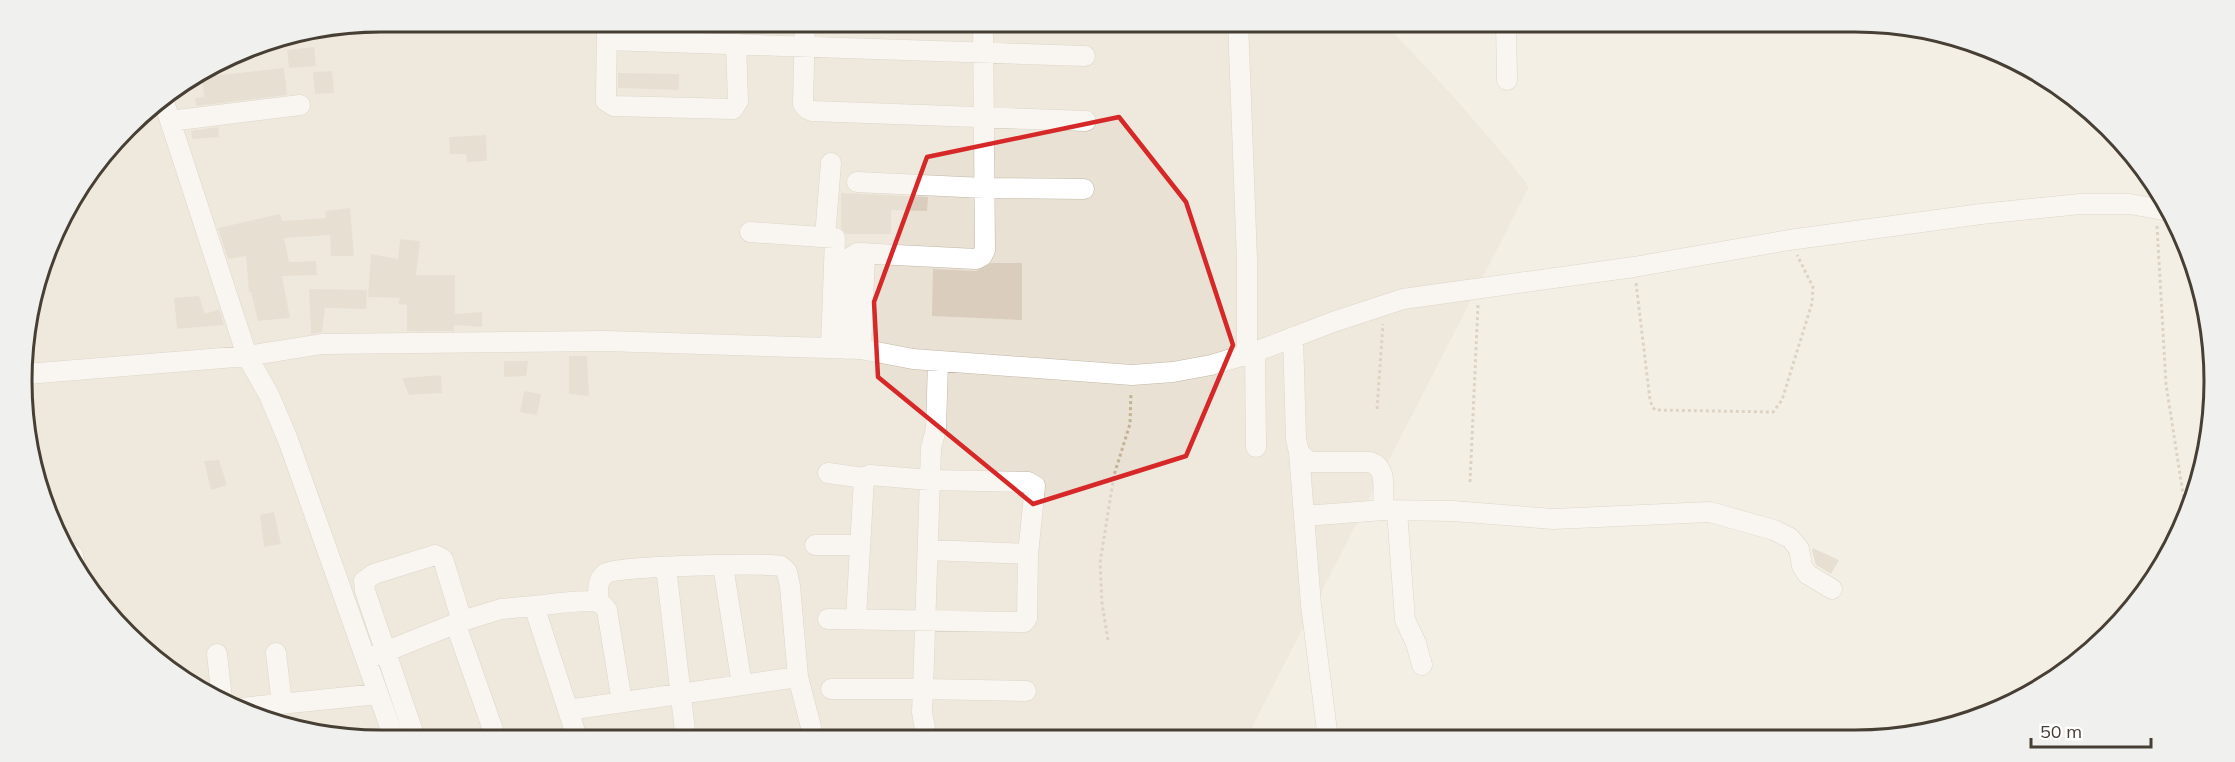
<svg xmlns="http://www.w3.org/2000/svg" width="2235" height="762" font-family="Mulish,sans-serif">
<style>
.residential{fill:#e9e1d3}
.building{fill:#dacdbd}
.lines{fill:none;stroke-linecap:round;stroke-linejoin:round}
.minor-casing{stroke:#c1b7a7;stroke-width:21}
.path{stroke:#c4b297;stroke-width:3;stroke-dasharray:3 3;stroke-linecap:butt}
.minor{stroke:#fff;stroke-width:20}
.marked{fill:none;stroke:#d62828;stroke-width:4.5;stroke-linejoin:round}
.rim{fill:none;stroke:#473f34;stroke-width:3}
</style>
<rect width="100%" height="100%" fill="#f4efe5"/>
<path class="residential" d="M381,21H1383L1452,95L1510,162L1529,187L1246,739L381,741L288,729L181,680L82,581L33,474L24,334L58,221L143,111L244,48Z"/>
<path class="building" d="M314,47L316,66L289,68L287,50Z
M284,68L287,95L196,106L195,98L204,97L202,77Z
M332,71L334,93L315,94L313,72Z
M618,73L679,74V90L618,88Z
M218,127L219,137L192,139L191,131Z
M486,135L487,161L467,162L466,154H450L449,137Z
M841,193L928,197L927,211L891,210V234H846L841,228Z
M350,208L354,256H331L330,235L284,238L289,262L316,261L317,275L282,276L290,318L258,321L251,292H249L246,256L228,259L218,228L280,214L282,221L326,218L325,211Z
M400,239L420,241L416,275H455V314L482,312V327L454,325V331H407V305L398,304L400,298L368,297L371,254L398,259Z
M991,263H1022V320L932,316L933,269L976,271Z
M309,289L367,290L366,309L325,308L322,332L311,334Z
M199,296L205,314L219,309L224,325L177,329L174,298Z
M569,356H587L589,396L569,394Z
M504,361H528L526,376L504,377Z
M441,375L442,393L409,395L402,378Z
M524,391L541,394L537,415L520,412Z
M219,460L227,485L211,490L204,461Z
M274,512L281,544L264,547L260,515Z
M1813,548L1839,560L1831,574L1816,565L1812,551Z"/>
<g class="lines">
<defs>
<path id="minor" d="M607,21L606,101L614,106L733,109L738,101L736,44
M805,21L803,104L807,109L812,111L1086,121
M1238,21L1247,260V354
M1506,21L1507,80
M607,40L1085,56
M163,99L247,356L269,395L288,440L395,741
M170,121L300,105
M857,182L984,188L1084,189
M750,232L835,238L831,348
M825,237L831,163
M1293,337L1296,438C1298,450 1299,457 1311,462H1370C1390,469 1381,492 1384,510L1453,511L1553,519L1710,512L1774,530L1790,538L1799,549L1802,566L1807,574L1832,589
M847,349L851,257L857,253L976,259L982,256L985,250L983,21
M861,349L865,253
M1255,352L1256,447
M27,374L247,356L322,344L606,341L861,349L913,359L1132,375L1173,372L1211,365L1255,352L1333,322L1403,299L1634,267L1789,240L1981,214L2080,204H2130L2169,211
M1299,452L1311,605L1328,739
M828,473L864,478
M1397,511L1405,620L1416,643L1422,665
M1304,516L1384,510
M815,545H859
M929,550L1028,554
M68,551L73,555L75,566
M723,566L742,685
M666,567L686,740
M599,603C598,592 596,580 606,573C615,566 763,563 781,566L787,572L790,586L798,677
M534,606C546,605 591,598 599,603C603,604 604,607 607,610L622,702
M828,619L1024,622L1027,618L1028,554L1035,486L1028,482L930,480L870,475L864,478L856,618
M456,625L497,741
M276,653L282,704
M217,654L222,699
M367,659L462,621L501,609L534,606L568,710L798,677L812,731L811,740
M831,689H923L1026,691
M241,708L378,694
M568,710L578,741
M927,740L922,712L923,689L931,448L936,429L938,361
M416,741L365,591L364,581L374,574L435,555L443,559L462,621"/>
</defs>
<use href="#minor" class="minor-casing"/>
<path class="path" d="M2157,226L2166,384L2186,513
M1636,283L1650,400L1652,406L1655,410L1773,412L1782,400L1812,303L1813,287L1797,255
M1377,409L1383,324
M1470,482L1478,305
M1108,640L1102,603L1100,563L1114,475L1130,424L1131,392"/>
<use href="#minor" class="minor"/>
</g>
<path d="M0 0H2235V762H0ZM1119,117L1186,202L1233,345L1186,456L1033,504L878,377L874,302L927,157Z" fill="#f4efe5" fill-opacity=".55" fill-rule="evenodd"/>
<path class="marked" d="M1119,117L1186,202L1233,345L1186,456L1033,504L878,377L874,302L927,157Z"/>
<path d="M0 0H2235V762H0ZM381 32H1855A349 349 0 0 1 2204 381V381A349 349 0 0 1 1855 730H381A349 349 0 0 1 32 381V381A349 349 0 0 1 381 32Z" fill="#f0f0ef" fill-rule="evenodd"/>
<path class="rim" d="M381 32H1855A349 349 0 0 1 2204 381V381A349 349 0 0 1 1855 730H381A349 349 0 0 1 32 381V381A349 349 0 0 1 381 32Z"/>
<path d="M2031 738v9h120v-9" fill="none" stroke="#473f34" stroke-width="3"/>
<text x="2040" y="738" font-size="18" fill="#473f34" stroke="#ffffff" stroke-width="4.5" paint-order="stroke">50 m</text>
</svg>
